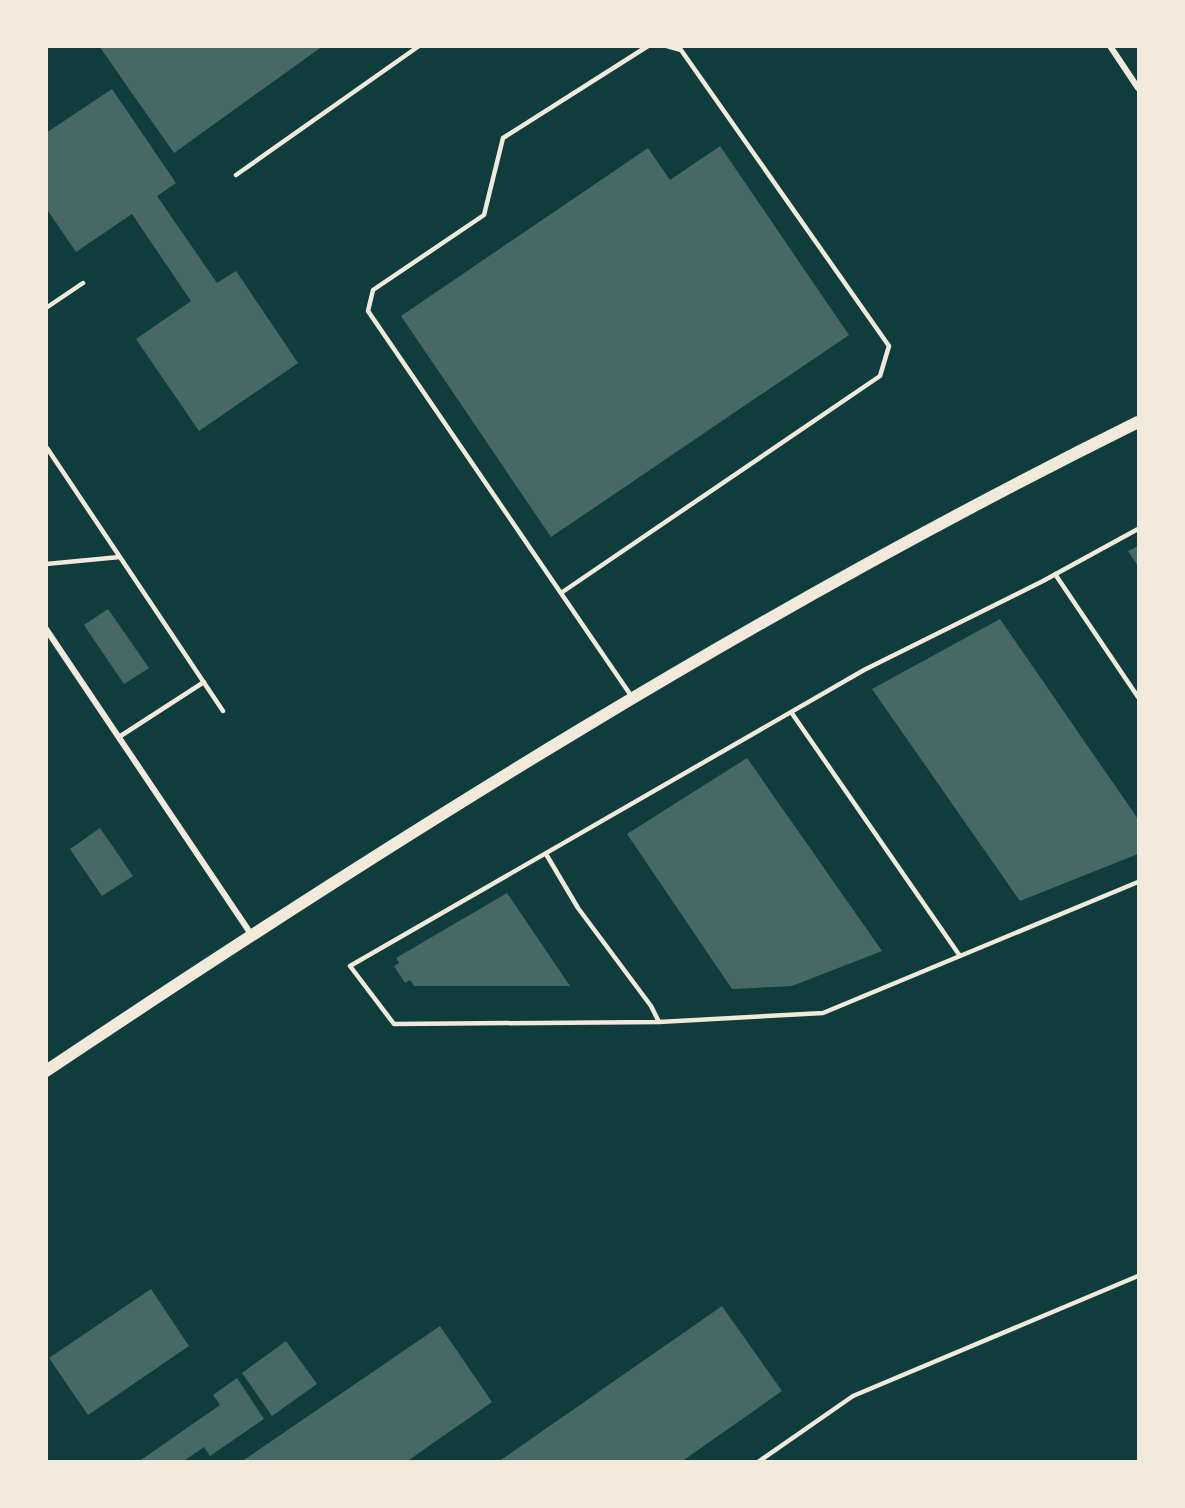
<svg xmlns="http://www.w3.org/2000/svg" width="1185" height="1508" font-family="'Exo 2',sans-serif">
<style>
.building{fill:#486865}
.lines{fill:none;stroke-linecap:round;stroke-linejoin:round}
.service{stroke:#f1e9da;stroke-width:4.5}
.minor{stroke:#f1e9da;stroke-width:6}
.secondary{stroke:#f1e9da;stroke-width:12}
</style>
<rect width="100%" height="100%" fill="#0f3d3e"/>
<path class="building" d="M99,46H323L174,153Z
M112,89L176,183L157,196L217,283L236,271L298,363L199,431L136,339L191,301L132,214L76,252L46,208V133Z
M720,146L849,335L551,537L401,316L648,148L670,180Z
M1138,546V566L1128,551Z
M108,609L149,668L124,684L84,625Z
M1000,619L1138,819V854L1020,901L872,689Z
M747,758L882,951L792,986L732,989L627,834Z
M100,828L133,876L102,896L70,849Z
M507,893L570,986H414L410,980L405,983L394,966L399,963L396,958Z
M151,1289L189,1346L88,1415L49,1358Z
M722,1306L782,1391L681,1462H498Z
M440,1326L492,1402L406,1462H241Z
M286,1341L317,1384L272,1416L242,1373Z
M237,1378L264,1419L210,1456L204,1447L182,1462H138L220,1405L213,1395Z"/>
<g class="lines">
<path class="service" d="M236,175L419,46
M46,308L83,283
M47,448L223,711
M1138,529L1043,581L864,670L350,966L394,1024L659,1022L823,1013L1138,882
M46,564L120,557
M1055,574L1138,697
M561,593L880,376L889,346L681,50L667,46
M632,697L368,311L373,290L484,215L503,138L648,46
M791,712L960,956
M119,737L204,682
M546,854L578,908L651,1006L659,1022
M758,1462L853,1396L1138,1276"/>
<path class="minor" d="M1110,46L1138,88
M46,629L251,934"/>
<path class="secondary" d="M46,1071C399,835 758,610 1138,422"/>
</g>
<rect width="1185" height="1508" fill="none" stroke="#f1e9da" stroke-width="96"/>
</svg>
